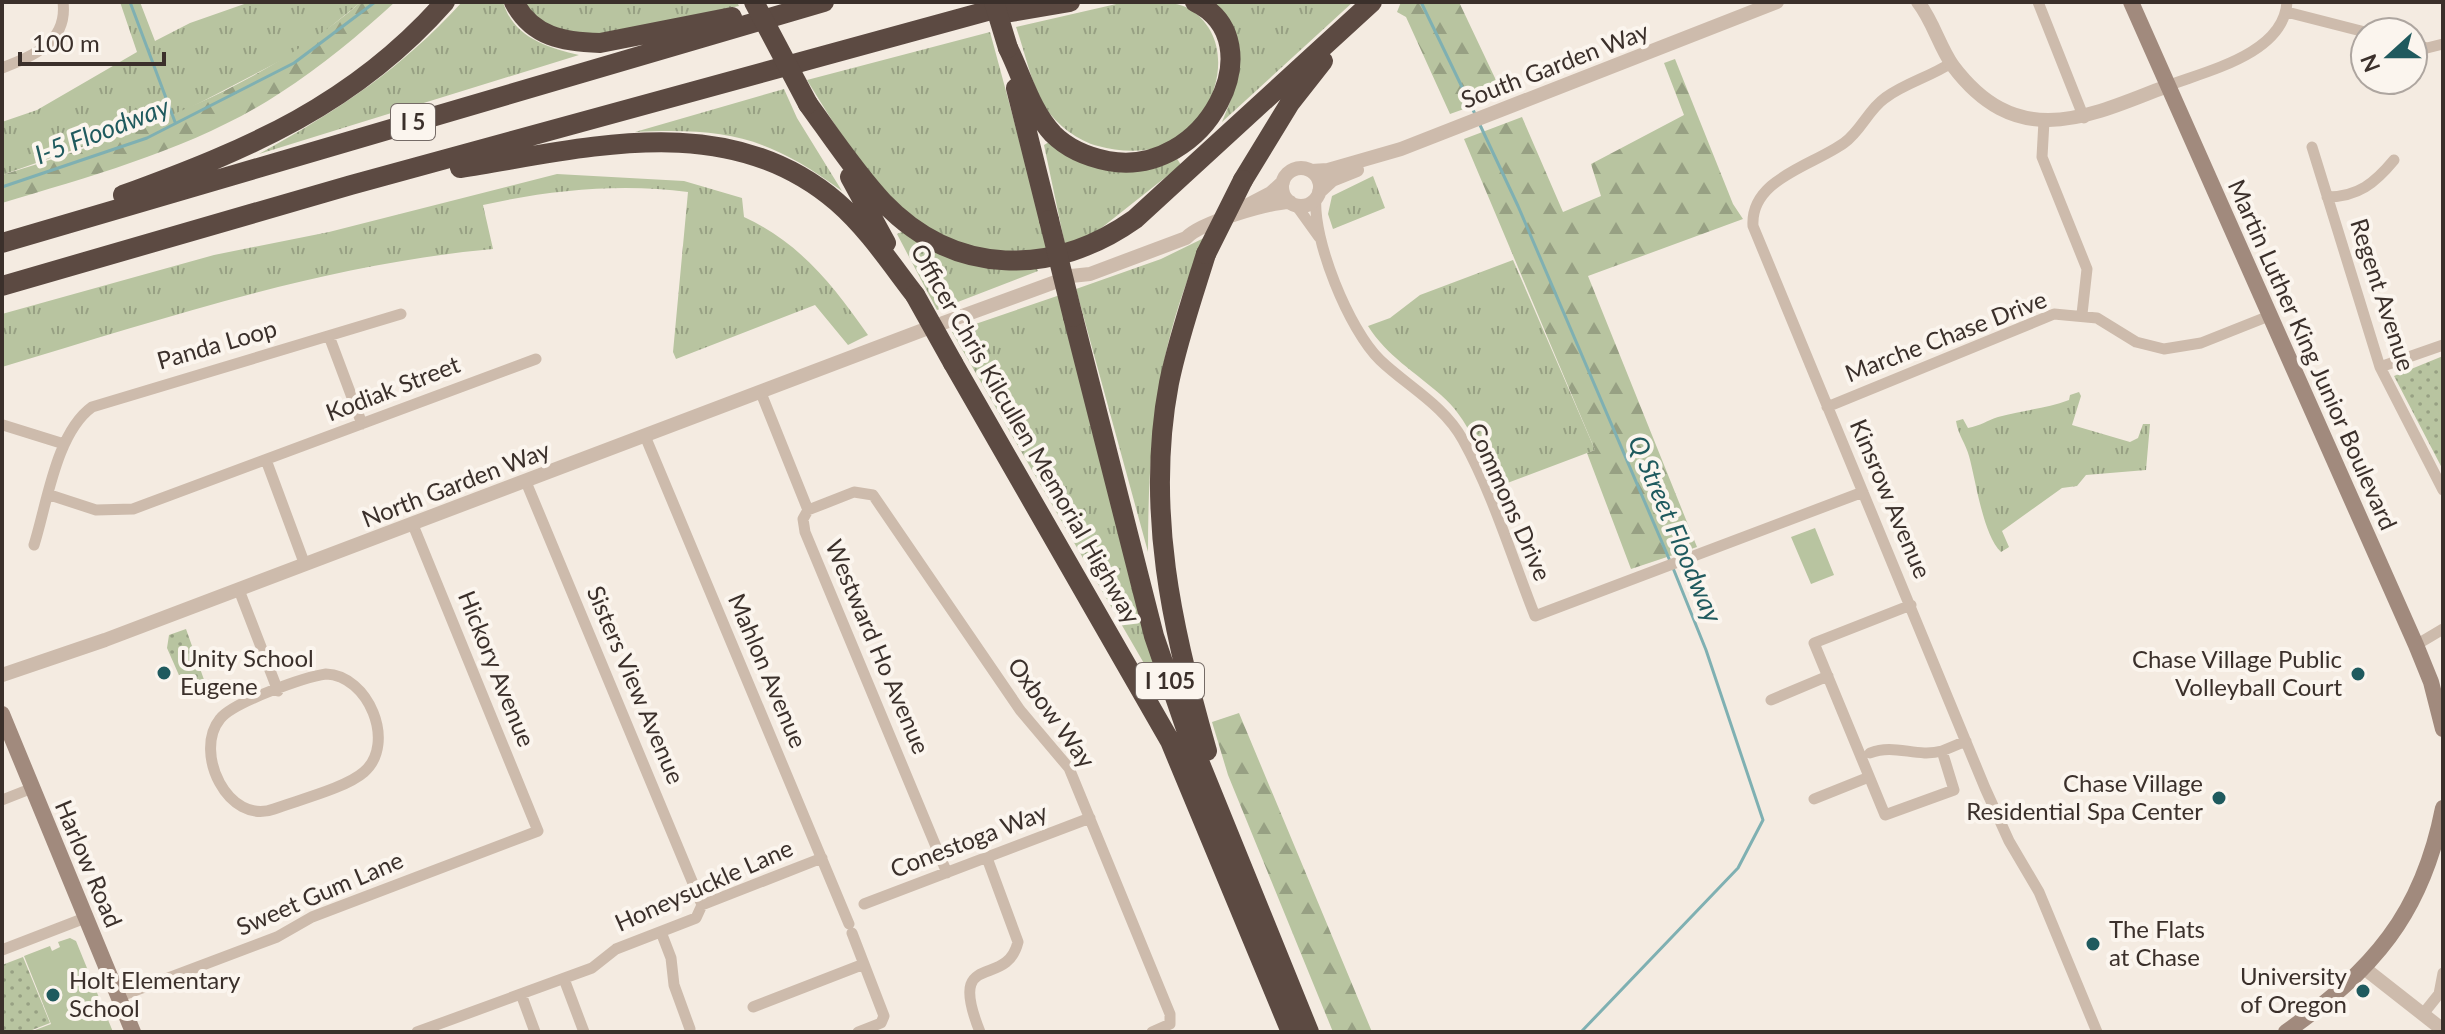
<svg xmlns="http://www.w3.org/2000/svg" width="2445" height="1034" font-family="Lato,sans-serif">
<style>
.grass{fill:url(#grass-tufts)}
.forest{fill:url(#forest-firs)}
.park{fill:url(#park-dots)}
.garden{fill:#b8c4a0}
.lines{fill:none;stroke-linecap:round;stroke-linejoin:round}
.stream{stroke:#7fb0b2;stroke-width:3}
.minor{stroke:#cdbbac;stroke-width:11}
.tertiary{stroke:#cdbbac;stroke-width:14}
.secondary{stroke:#a18a7d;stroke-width:16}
.motorway{stroke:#5c4a42;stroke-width:20}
.motorway-bridge{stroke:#5c4a42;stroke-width:20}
.poi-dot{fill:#1f5a5e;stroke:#fbf5ee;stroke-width:3}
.labels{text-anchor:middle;stroke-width:8;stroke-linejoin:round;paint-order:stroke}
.shield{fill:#fbf5ee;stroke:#756b66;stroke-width:2}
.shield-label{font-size:22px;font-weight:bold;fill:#3b302b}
.street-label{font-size:24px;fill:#3b302b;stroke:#fbf5ee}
.poi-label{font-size:24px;fill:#3b302b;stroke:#fbf5ee;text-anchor:start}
.water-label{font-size:26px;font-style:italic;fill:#1f5a5e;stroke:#fbf5ee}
</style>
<defs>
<pattern id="grass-tufts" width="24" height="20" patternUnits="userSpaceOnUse" patternTransform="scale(2)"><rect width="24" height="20" fill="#b8c4a0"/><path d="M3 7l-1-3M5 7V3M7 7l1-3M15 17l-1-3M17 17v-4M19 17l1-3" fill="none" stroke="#97a083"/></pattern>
<pattern id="forest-firs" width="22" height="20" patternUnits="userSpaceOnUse" patternTransform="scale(2)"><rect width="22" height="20" fill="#b8c4a0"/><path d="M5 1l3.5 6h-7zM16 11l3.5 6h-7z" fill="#97a083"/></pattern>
<pattern id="park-dots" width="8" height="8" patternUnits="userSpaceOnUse" patternTransform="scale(2)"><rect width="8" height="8" fill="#b8c4a0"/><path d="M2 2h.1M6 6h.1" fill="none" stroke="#97a083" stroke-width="1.8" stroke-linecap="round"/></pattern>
</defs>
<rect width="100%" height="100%" fill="#f4ebe1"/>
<path class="grass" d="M120,2H140L155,41L190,23L250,2H361L303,49L184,111L2,175V122L37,110L137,52Z
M462,2H503C513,37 547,48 579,55L259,154C339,110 401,69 462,2Z
M522,2H737L739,6L595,36L547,29Z
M1125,2C1144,2 1169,0 1186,7C1243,38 1217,124 1165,145C1144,153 1120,152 1098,146C1078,141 1057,125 1045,107C1031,84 1025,52 1016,27Z
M1214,2H1353L1222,122C1243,71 1251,49 1214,2Z
M990,32L1049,250C1029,250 1007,252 987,250C903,239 847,145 807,80Z
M784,89L797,118L842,191C767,136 726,128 635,132Z
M1049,142C1094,173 1125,183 1176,157L1181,165L1095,233L1065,245L1044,145Z
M557,174L684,181L742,198L744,217C800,243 833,285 868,335L848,345L815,305L676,359L673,352L688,192C621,183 549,190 483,205L493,249C326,264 162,319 2,367V314L214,255L329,232Z
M1373,176L1385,208L1333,229L1328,214L1332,196Z
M904,231C951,262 980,272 1036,267L1038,271L937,310L897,234Z
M1206,237C1157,338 1148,442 1148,552L1076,289L1161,259Z
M1513,260L1595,450L1494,488C1480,454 1469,419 1441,395C1415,372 1387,356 1368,326L1390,318L1420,295Z
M1060,295L1164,693L1160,691L952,332Z
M2079,392L2081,396L2072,425L2130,442L2138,438L2143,424H2150L2146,470L2086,475L2077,486L2062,488L2002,531L2009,547L2001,552C1983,535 1976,481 1969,456C1966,444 1958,435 1956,421L1963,419L1968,428C1980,426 1988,420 1998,417C2023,410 2045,409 2069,400L2070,395Z"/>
<path class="forest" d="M361,2H395C359,35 322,66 280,93C198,147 95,175 2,203V175C128,136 260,89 361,2Z
M1401,2H1459L1503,95L1450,114L1406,17L1397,12Z
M1675,59L1733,204L1743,219L1588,276L1697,547L1631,569L1587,453L1595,450L1464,139L1522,117L1563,212L1601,196L1591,164L1684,115L1664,63Z
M1239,713L1372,1032H1333L1228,775L1212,722Z"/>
<path class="park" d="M2443,356V470L2394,376Z
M186,629L208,691L189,698L167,648L169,635Z
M23,957L50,1023L27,1032H2V965Z"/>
<path class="garden" d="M1815,528L1834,575L1811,584L1791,537Z
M70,938L76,941L113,1032H30L51,1024L24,956L50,946L52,951L60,947L58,942Z"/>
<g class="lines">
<path class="stream" d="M130,2L175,122
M1421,2L1475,114
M1480,125L1518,206L1670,561
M2,187L147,138L294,63L375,2
M1581,1032L1738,868L1763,820L1706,650L1673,568"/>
<path class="minor" d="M2038,2L2084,118
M2287,12L2365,32
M2413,44L2427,48L2443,44
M1951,63C1930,77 1905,83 1885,98C1868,110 1861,131 1844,143C1812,166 1750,179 1753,226L1985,788L2009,841L2039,892L2097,1032
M2,68C33,56 68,42 63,2
M2167,86C2206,71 2284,54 2287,2
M2044,121L2042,157L2087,269L2082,314
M2312,147L2380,367L2443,490
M1316,197C1312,239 1349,330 1380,360C1407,386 1444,405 1463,440C1493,494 1512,558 1535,616L1863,492
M2327,197C2358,197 2375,183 2394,160
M1296,205L1319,237
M329,336L362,424
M2380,367L2443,345
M761,393L808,510L803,519L805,532L947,873
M1827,407L2054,314L2097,318L2136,342L2164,349L2201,343L2269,316
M3,425L64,444
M645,436L849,924
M266,460L305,565
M526,482L702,905
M50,495L96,510L133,509L536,359
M808,510L854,492L873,495L1020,710L1069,768L1170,1014V1024L1152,1032
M34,545C47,504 56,433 92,407L401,314
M239,590L278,691
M1911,605L1814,643L1885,815L1954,790L1942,751L1966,741
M2416,645L2443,629
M326,674C368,675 397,743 364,772C346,788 298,800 274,809C228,826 193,752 220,719C233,702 305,677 326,674Z
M1771,700L1828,676
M1870,753C1895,743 1916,758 1942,751
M1814,799L1869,777
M2,800L30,789
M864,904L1090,818
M702,905L822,858
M661,932L671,958L674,985L690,1029
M852,933L884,1016L881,1023L858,1032
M2,950L85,918
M564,979L584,1032
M521,994L535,1032
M118,997L277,937L312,917L538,831L413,525
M753,1007L864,964
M2423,1014L2439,994L2443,973
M417,1032L592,968L616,949L696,918L702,905
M980,1032C946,947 1006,991 1018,942L987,858"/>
<path class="tertiary" d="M1918,2C1933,21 1939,46 1953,66C2017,151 2086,118 2167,86
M1282 187a19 19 0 1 1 38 0a19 19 0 1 1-38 0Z
M1311,171L1328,170L1401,149L1777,2
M1319,192L1332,180L1357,170
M1248,205L1271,193L1283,182
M1071,276L1090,274L1186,238C1201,222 1268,203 1290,202
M943,323L1058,281
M2,675L105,640L923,330
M2364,968L2443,1030"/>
<path class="secondary" d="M2131,2L2416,645L2431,682L2443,729
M2,714L133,1032
M2286,1032C2373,970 2422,915 2443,808"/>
<path class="motorway" d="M514,2C532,37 564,42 600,43L732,17
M1005,13L1070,2
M1008,48C1022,76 1031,111 1053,134C1068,149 1088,157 1108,161C1206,179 1276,41 1195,2
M1016,88L1049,220
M808,104C832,137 855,172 883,202C955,277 1053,277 1135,219L1372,2
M460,168C588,148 728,108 837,202C868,229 891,264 915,295
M850,177L886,243
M1243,180L1290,103L1323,61
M123,195C249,149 354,105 445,2
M2,243L824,2
M1206,254C1193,296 1178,339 1169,383C1145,509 1172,630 1207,751
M2,286L351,185L1020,2
M1073,317L1154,636L1186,729L1309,1032
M953,363L1170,741L1291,1032"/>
<path class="motorway-bridge" d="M754,2L808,104
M994,2L1008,48
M1049,220L1073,317
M1206,254L1243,180
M915,295L953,363"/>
</g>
<g class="poi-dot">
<circle cx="164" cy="673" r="8"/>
<circle cx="2358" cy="674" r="8"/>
<circle cx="2219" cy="798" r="8"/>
<circle cx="2093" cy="944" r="8"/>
<circle cx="2363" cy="991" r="8"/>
<circle cx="53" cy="995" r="8"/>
</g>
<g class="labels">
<g class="shield">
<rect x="391" y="104" width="44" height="36" rx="6"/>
<rect x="1136" y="663" width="68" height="36" rx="6"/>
</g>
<g class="shield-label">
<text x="413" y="130">I 5</text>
<text x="1170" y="689">I 105</text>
</g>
<g class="street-label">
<text transform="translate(1555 66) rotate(-21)" y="8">South Garden Way</text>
<text transform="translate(2382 295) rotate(72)" y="8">Regent Avenue</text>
<text transform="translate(1946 337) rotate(-21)" y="8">Marche Chase Drive</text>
<text transform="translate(217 345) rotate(-16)" y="8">Panda Loop</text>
<text transform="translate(2312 355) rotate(66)" y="8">Martin Luther King Junior Boulevard</text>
<text transform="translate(393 389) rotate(-21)" y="8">Kodiak Street</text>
<text transform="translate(1025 434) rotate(60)" y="8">Officer Chris Kilcullen Memorial Highway</text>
<text transform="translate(456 485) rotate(-21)" y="8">North Garden Way</text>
<text transform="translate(1890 499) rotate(67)" y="8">Kinsrow Avenue</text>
<text transform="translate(1509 502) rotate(66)" y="8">Commons Drive</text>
<text transform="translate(877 647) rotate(67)" y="8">Westward Ho Avenue</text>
<text transform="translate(496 669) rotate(68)" y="8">Hickory Avenue</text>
<text transform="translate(767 671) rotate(67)" y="8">Mahlon Avenue</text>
<text transform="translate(635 685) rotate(67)" y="8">Sisters View Avenue</text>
<text transform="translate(1051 713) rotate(54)" y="8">Oxbow Way</text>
<text transform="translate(969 841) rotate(-21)" y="8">Conestoga Way</text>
<text transform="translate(88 864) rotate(67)" y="8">Harlow Road</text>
<text transform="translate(704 886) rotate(-24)" y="8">Honeysuckle Lane</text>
<text transform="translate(320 894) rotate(-23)" y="8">Sweet Gum Lane</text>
</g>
<g class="poi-label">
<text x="180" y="667">Unity School<tspan x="180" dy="28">Eugene</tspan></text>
<text x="2342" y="668" text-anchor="end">Chase Village Public<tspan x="2342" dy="28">Volleyball Court</tspan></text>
<text x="2203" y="792" text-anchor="end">Chase Village<tspan x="2203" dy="28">Residential Spa Center</tspan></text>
<text x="2109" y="938">The Flats<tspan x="2109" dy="28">at Chase</tspan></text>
<text x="2347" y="985" text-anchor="end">University<tspan x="2347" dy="28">of Oregon</tspan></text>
<text x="69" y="989">Holt Elementary<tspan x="69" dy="28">School</tspan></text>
</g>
<g class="water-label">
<text transform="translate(102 131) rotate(-21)" y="9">I-5 Floodway</text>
<text transform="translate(1675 529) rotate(67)" y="9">Q Street Floodway</text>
</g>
</g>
<rect width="2445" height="1034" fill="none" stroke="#3b302b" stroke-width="8"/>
<g transform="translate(2389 56) rotate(249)"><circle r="38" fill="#fbf5ee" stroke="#aea6a0" stroke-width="2"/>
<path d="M0-6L14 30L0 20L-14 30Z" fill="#1f5a5e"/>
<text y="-12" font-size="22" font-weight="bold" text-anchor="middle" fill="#3b302b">N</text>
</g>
<path d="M20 52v12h144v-12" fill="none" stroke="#3b302b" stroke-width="4"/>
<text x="32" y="52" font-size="24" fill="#3b302b" stroke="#fbf5ee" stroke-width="6" paint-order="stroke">100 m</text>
</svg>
